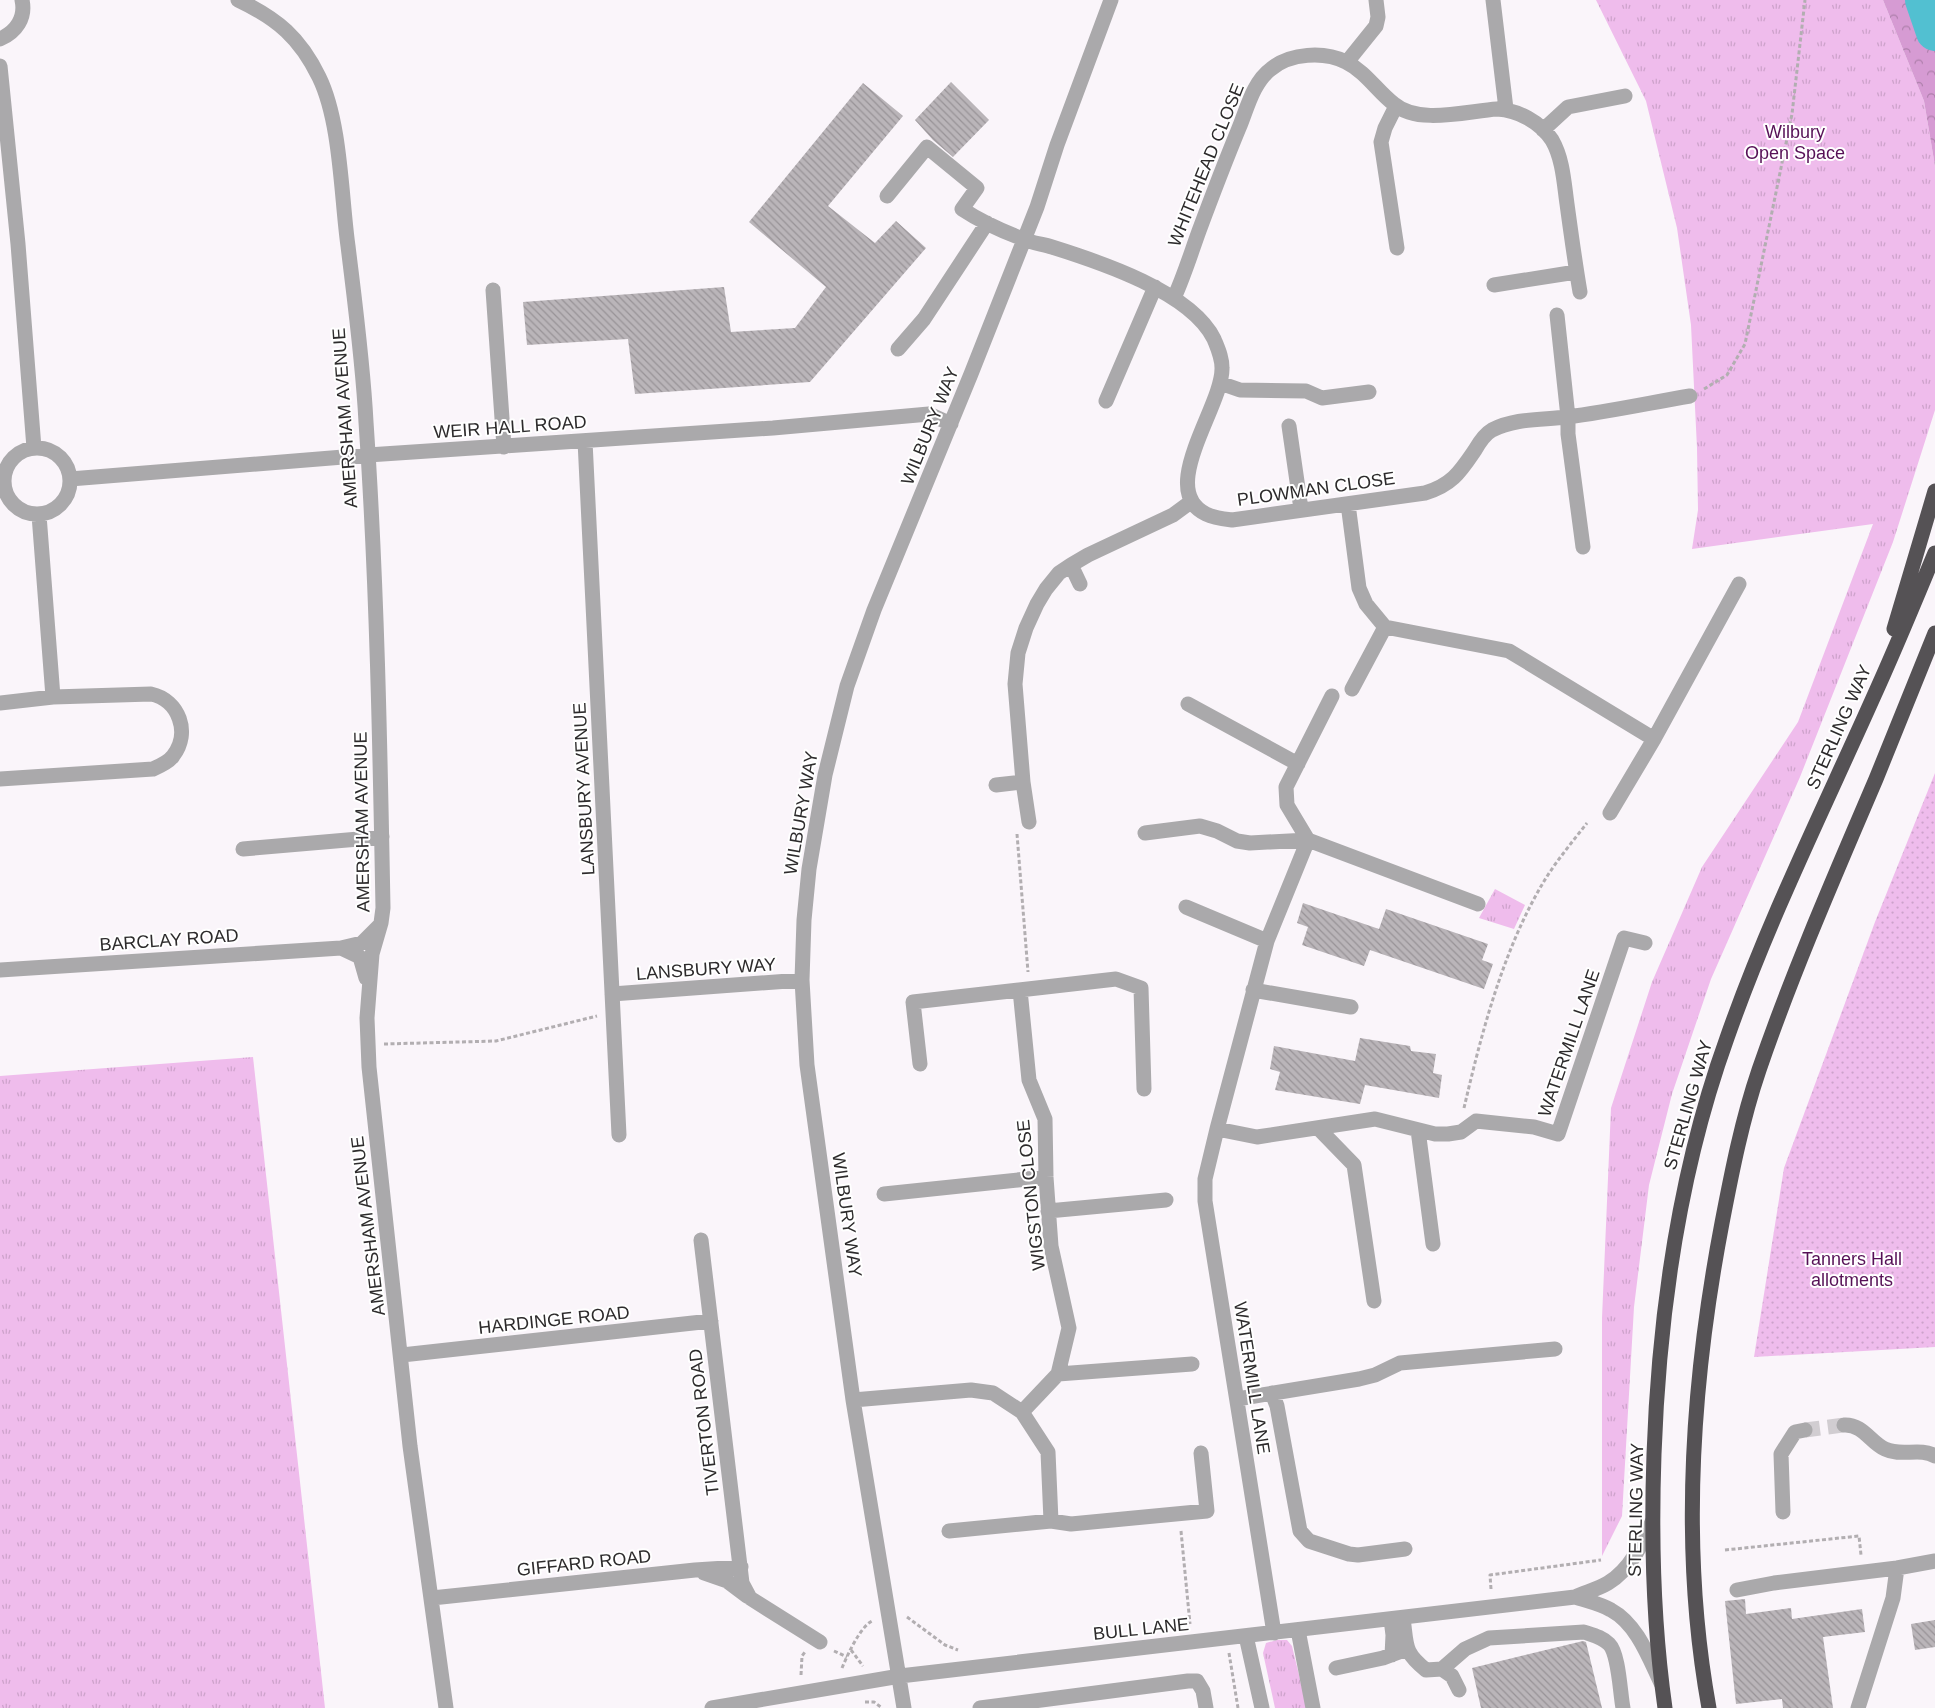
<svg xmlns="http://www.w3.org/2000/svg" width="1935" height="1708" font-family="Helvetica,sans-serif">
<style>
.grass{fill:url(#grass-tufts)}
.forest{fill:url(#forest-crowns)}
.garden{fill:url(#garden-dots)}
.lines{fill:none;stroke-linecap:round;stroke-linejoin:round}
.river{stroke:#52c0d1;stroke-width:38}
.building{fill:url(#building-back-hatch)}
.minor-tunnel{stroke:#d1cdd1;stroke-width:15;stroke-dasharray:15 8;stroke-linecap:butt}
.path{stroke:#b2aeb1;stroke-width:3;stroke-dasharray:4 2.5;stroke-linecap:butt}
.minor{stroke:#aaa9ab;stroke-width:15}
.highway{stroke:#555255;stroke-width:15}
.labels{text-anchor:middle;stroke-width:4;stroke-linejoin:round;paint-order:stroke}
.park-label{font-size:18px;fill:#571157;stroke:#fff}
.street-label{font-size:18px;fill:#2d2b2c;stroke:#fff}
</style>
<defs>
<pattern id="grass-tufts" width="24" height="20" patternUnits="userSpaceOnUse" patternTransform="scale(1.25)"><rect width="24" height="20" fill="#efbcec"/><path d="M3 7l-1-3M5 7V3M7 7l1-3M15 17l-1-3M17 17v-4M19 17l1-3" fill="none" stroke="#cda2cb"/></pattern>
<pattern id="forest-crowns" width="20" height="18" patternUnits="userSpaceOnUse" patternTransform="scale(1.25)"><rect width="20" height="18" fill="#d69bd3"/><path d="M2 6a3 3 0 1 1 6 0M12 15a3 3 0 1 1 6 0" fill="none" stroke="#ae7fab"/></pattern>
<pattern id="garden-dots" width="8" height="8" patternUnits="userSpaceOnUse" patternTransform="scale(1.25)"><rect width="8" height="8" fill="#efbcec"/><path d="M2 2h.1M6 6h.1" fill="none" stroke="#cda2cb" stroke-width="1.8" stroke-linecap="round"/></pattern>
<pattern id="building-back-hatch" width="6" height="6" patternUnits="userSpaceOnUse" patternTransform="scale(1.25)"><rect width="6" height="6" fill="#bab5b9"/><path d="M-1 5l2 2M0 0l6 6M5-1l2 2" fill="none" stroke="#989397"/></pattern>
</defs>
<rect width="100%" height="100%" fill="#faf5fa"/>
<path class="grass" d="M1596,0H1883L1924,101L1935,166V410L1893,542L1800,777L1711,979L1672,1094L1649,1185L1634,1307L1622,1516L1602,1556V1318L1611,1108L1652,982L1702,867L1798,722L1873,524L1692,549L1698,510L1697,448L1691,325L1677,228L1646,101Z
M1495,889L1525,905L1514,929L1479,918Z
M253,1057L325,1708H0V1076Z
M1277,1640H1287L1292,1646L1307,1708H1275L1263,1653L1266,1643Z"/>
<path class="forest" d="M1883,0H1935V166L1924,101Z"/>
<path class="garden" d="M1935,773V1347L1754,1357L1784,1168L1875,922Z"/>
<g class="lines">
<path class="river" d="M1924,0L1935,32"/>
</g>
<path class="building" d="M951,82L989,120L953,157L933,140L915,120Z
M863,83L903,116L828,206L875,243L896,221L926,248L810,382L635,394L628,339L527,345L523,302L724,287L731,332L795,328L826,287L749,222Z
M1303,903L1379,929L1386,909L1488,944L1482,960L1493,964L1484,989L1370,950L1364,966L1302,945L1308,927L1297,923Z
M1360,1038L1410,1046L1411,1051L1436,1054L1433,1073L1442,1075L1439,1098L1365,1085L1360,1104L1275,1090L1280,1072L1270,1069L1274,1046L1355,1061Z
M1745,1599L1746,1614L1791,1608L1792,1619L1862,1609L1865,1632L1823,1637L1833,1708H1783L1782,1699L1736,1704L1725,1601Z
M1935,1620V1647L1915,1650L1911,1624Z
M1583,1641L1586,1642L1602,1708H1481L1472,1668Z"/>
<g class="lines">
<path class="minor-tunnel" d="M1805,1430L1844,1425"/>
<path class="path" d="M1704,389L1727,375L1745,344L1792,114L1805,0
M1017,834L1028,972
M384,1044L496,1041L597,1016
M1464,1108C1482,1031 1504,946 1546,878C1558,859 1573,841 1587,823
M1181,1531L1190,1624
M1725,1550L1859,1536L1861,1555
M1491,1589L1490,1575L1601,1560
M907,1617L945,1645L958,1650
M851,1650L863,1666
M834,1651L847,1657
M1229,1653L1238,1708
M842,1668C847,1656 860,1627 872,1621
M801,1675L802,1656L805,1652
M865,1702H874L882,1708"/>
<path class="minor" d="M238,0C278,19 300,38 319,77C341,122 341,196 348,246C355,304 363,363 366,422C377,584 380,746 383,908L381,923L372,954L367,1018L369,1067L410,1446L446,1708
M1493,0L1506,109
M0,39C16,32 26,18 22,0
M1347,62L1376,26L1378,17L1376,0
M0,66L18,244L34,448
M1396,106L1385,128L1381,142L1397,248
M1543,130L1568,107L1625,96
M887,196L927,147L977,188L962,209C980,221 1002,231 1023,239C1032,243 1042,244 1052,247C1100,262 1191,292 1214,339C1218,349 1222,357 1222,368C1223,406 1156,490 1206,514C1214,518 1224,519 1232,520L1425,493C1452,485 1460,472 1475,450C1479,443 1485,434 1492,430C1515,418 1542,420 1567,417C1608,412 1649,403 1690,396
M1494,285L1576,272
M493,290L504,447
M1174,298C1184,276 1191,253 1199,231C1212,196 1225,162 1239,128C1247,109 1253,82 1271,69C1290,53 1324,51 1346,62C1366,72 1377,91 1394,104C1418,125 1467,111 1497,109C1518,110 1540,122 1552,140C1563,159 1564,183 1567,204C1571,233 1575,263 1580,292
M1557,315L1568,417V434L1583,547
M898,349L924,319L987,223
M1220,383L1240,390L1306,391L1322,398L1369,392
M1106,401L1155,287
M1289,426L1301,509
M585,441L619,1135
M4 481a33 33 0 1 1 66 0a33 33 0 1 1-66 0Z
M70,479L368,455L773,428L929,414L951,424
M1348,504L1359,588L1366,604L1385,627L1509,651L1654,739
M39,515L53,697
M1071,565L1080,584
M1352,689L1385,627
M0,703L53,697L151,694C179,700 191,733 173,756C169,762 160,766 153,769L0,779
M1188,704L1298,764
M996,785L1023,782
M1610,813L1654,739L1739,584
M1029,822L1023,782L1015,684L1018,653L1026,628L1037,604L1046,589L1059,573L1071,565L1088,555L1173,515L1192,501
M1145,833L1200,826L1217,831L1237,841L1250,843L1308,840L1287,805L1286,787L1332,696
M243,849L382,837
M1186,907L1267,941
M341,948L360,957L366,978
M0,970L341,948L362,943L380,925
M1020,990L1029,1080L1045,1119L1046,1177L1051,1246L1069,1328L1058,1374L1022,1412
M1253,990L1351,1007
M612,994L802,980
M920,1064L913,1002L1116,979L1141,988L1144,1089
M1217,1129L1267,941L1308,840L1478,904
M1319,1129L1354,1165L1374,1301
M1418,1130L1433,1244
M884,1194L1046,1177
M1048,1211L1166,1200
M701,1240L742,1583L750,1598L820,1642
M402,1355L711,1321
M1058,1374L1192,1364
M1272,1393L1277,1406L1300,1531L1309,1541L1349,1554L1358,1555L1405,1549
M1237,1399L1359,1379L1375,1375L1400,1363L1555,1349
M853,1400L971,1390L993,1393L1022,1412L1048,1452L1051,1521
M1844,1425C1863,1424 1870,1442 1885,1449C1901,1457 1920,1447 1935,1456
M1783,1512L1781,1454L1795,1432L1805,1430
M949,1531L1051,1521L1071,1524L1207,1511L1201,1453
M704,1573L727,1581L747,1596
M1737,1590L1774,1583L1897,1568L1935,1561
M1575,1597C1587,1601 1601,1604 1611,1610C1637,1624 1649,1658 1661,1683
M432,1598L695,1570L741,1567
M1403,1618C1407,1645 1403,1652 1426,1670L1442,1669L1465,1649L1489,1638L1584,1632C1593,1635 1602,1637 1609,1644C1619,1654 1620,1693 1623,1708
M1391,1619L1393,1635L1392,1655
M1298,1630L1313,1708
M1274,1633L1205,1201V1179L1217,1129L1257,1137L1375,1119L1435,1134H1448L1461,1132L1476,1121L1534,1127L1558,1134L1624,938L1645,943
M1246,1636L1262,1708
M1336,1668L1383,1658L1407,1649
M1442,1669L1452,1676L1459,1690
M712,1708L900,1676L1575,1597C1586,1592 1598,1589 1608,1583C1630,1570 1642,1544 1652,1522
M904,1708L853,1400L807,1065L802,980L804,920L809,869L825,775L847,686L874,610L971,374L1037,207L1057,145L1111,0
M980,1708L1188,1681H1197L1203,1691L1206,1708
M1858,1708L1893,1598L1897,1568"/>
<path class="highway" d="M1894,629L1935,491
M1665,1708C1653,1624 1651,1539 1654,1454C1659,1313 1679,1171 1727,1038C1768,921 1823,810 1873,698C1895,650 1915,601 1935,553
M1709,1708C1680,1549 1692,1380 1722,1223C1732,1171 1742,1120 1759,1070C1793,971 1835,875 1876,779C1896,730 1915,682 1935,633"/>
</g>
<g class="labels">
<g class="park-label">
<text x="1795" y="138">Wilbury<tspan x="1795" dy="21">Open Space</tspan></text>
<text x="1852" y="1265">Tanners Hall<tspan x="1852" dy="21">allotments</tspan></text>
</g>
<g class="street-label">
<text transform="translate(1206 165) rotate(-68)" y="6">WHITEHEAD CLOSE</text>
<text transform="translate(345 418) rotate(-94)" y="6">AMERSHAM AVENUE</text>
<text transform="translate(930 426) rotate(-68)" y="6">WILBURY WAY</text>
<text transform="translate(510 427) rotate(-4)" y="6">WEIR HALL ROAD</text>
<text transform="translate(1316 489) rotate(-8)" y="6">PLOWMAN CLOSE</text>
<text transform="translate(1839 727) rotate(-66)" y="6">STERLING WAY</text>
<text transform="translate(584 789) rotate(-93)" y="6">LANSBURY AVENUE</text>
<text transform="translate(801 813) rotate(-80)" y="6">WILBURY WAY</text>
<text transform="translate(362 822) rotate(-91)" y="6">AMERSHAM AVENUE</text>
<text transform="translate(169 940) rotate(-4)" y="6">BARCLAY ROAD</text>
<text transform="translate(706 969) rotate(-4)" y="6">LANSBURY WAY</text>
<text transform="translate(1569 1043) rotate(-71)" y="6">WATERMILL LANE</text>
<text transform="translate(1688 1105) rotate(-74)" y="6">STERLING WAY</text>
<text transform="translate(1031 1195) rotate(-96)" y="6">WIGSTON CLOSE</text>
<text transform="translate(847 1215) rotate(82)" y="6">WILBURY WAY</text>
<text transform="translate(368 1226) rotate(-97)" y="6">AMERSHAM AVENUE</text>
<text transform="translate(554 1320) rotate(-6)" y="6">HARDINGE ROAD</text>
<text transform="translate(1252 1378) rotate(81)" y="6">WATERMILL LANE</text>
<text transform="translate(704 1422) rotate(-97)" y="6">TIVERTON ROAD</text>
<text transform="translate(1636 1510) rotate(-89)" y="6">STERLING WAY</text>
<text transform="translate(584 1563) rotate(-6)" y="6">GIFFARD ROAD</text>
<text transform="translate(1141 1629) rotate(-6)" y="6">BULL LANE</text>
</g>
</g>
</svg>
